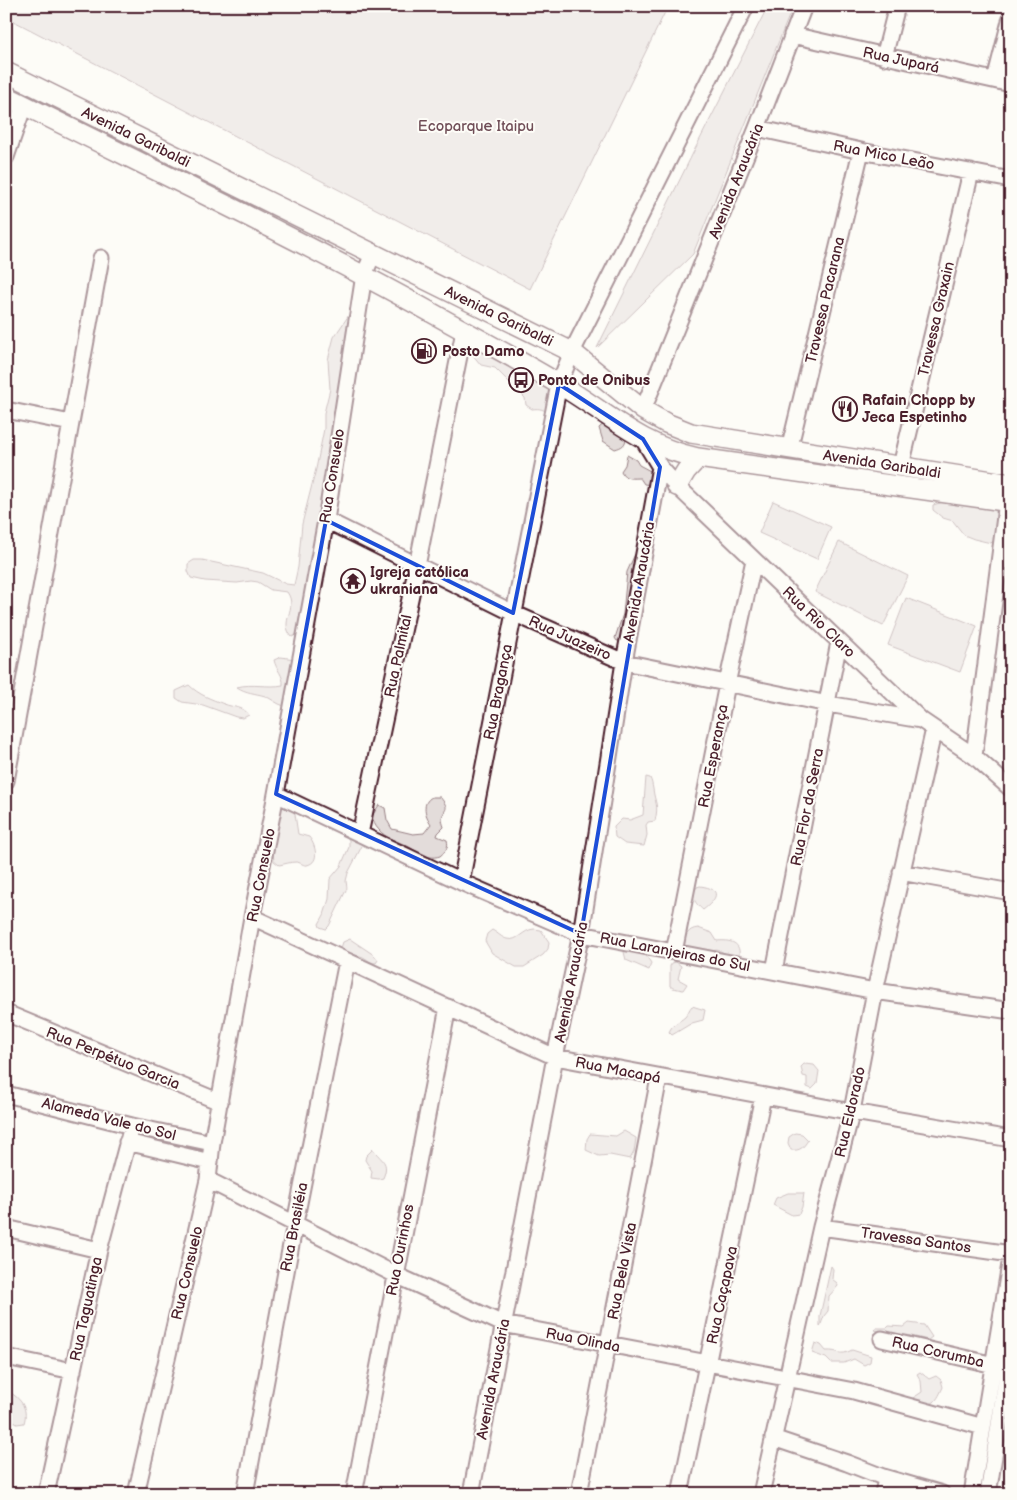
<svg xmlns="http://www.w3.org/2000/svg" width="1017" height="1500" font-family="'Balsamiq Sans',sans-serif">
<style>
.green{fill:#e3dcda;stroke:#967e82}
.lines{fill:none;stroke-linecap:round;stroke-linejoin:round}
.minor-casing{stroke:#4a1f2b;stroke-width:19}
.major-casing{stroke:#4a1f2b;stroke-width:22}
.minor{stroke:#fdfcf7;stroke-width:15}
.major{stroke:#fdfcf7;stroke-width:19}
.marked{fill:none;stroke:#1d4ed8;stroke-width:4;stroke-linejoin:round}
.labels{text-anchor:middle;stroke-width:4;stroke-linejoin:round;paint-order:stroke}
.street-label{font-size:15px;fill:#4a1f2b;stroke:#fdfcf7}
.park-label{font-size:15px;fill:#704e57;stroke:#fdfcf7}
.poi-label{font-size:15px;font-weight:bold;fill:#4a1f2b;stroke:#fdfcf7;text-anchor:start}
</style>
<rect width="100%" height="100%" fill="#fdfcf7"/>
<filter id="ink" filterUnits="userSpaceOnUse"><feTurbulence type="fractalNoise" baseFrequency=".02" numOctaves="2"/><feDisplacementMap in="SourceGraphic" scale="10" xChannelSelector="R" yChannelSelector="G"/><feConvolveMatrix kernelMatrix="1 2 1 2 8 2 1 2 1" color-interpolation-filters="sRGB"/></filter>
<g filter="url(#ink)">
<path class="green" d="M6,6H668L530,289L6,17Z
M768,6H793L693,254L597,348L695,149Z
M351,312L332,441C324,455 328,468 326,483C319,529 310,575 301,621L298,627V634L292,637C278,621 299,609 287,592L271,590L258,582L251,581L237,583L205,581L191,578L188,571V564L194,560H202L263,573L286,584L294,585L298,567L302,524L316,469L324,429V413L330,389L328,360L334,337Z
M472,343L552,382L550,415C544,409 540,408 532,409L526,405L525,398L495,368L481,365L467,348Z
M607,421L626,437C626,445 622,447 615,449L603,441L599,428Z
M627,455L636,460L639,465L654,473L651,485L644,484L640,478C632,478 625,480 621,471L625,465Z
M773,501L831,527L817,559L759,533Z
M943,502L996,508L995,539L991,543L974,539L964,535L953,521L943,518L933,510V505Z
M839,542L908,576L883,626L815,592Z
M635,554L640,558L621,640L617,641L615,638L623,614L627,572Z
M906,598L977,626L960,672L888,645Z
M281,657L295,659L289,701L284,706C277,704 272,699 265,696C255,693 246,693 237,687C252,683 268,688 283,685C284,675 276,670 274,660Z
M189,685C199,695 211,699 224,704C234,708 243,706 249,715L243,718L236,717L203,705L182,702L176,698V691Z
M646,777L650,778C652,782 652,784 653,789C655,804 659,804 655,821L648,822L646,825L647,835L644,846L625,844L615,837L614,827L622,819L630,820L643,815Z
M432,797H440C451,810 444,808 442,818C442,821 443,824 444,827L438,833L437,836L447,840C449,847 446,851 440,856C425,861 416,849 403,844C394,840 386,838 379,830C375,826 373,821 372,816L379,805L385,808L387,820L392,829L413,834L424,833L431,824C425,815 421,803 432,797Z
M284,804L294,808L298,834L309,837C315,844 321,862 307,865C304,866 300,862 296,862C290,862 285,864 279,865L274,861L272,844L277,831L276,823L281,806Z
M349,834L364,842L348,873L346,881L347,888L329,926L326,929L320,927L319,924L324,915L329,899L330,879L341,866L349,847V840L347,837Z
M700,886C724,889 716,900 703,910C695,903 690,897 697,887Z
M698,928L712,933L717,941C727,940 741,941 739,955C738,955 731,955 730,955C722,954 720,947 710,952L685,947C684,937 687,929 698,928Z
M534,929L541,930L549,942L548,949L543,955L524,967H516L492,953L485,941L487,934L492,930C498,933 502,938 507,939C518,942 522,930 534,929Z
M350,939L374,955L378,960L376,963C369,963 366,957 360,956C352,954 347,956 341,948L343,942Z
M626,949L643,951L651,963L649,970L626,960L624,952Z
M676,962L681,966L678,979L687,984L683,990L673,988L670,986V966L672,963Z
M692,1006L705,1010L703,1020L692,1023L672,1035L669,1032C673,1023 678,1023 685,1017C688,1014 689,1009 692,1006Z
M804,1064L814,1065L819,1071L817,1084L812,1089L807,1087V1077L803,1076L801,1067Z
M624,1131L636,1138L634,1152L630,1159L610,1155L599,1156L586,1150L587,1139L590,1134L616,1136Z
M795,1133L802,1134L808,1140C803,1148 800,1151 791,1150L788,1143L789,1137Z
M373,1149C381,1161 390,1161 383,1178L379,1179L371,1178L372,1171L365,1160L366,1156Z
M788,1193H804L802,1207L799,1214L792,1215L773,1205L776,1198Z
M831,1266L833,1269L832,1279L837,1283L838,1286L829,1296L828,1311L824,1316L820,1327V1316Z
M909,1323L924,1325L932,1337L928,1340L907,1335L874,1330L876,1328H887L889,1326L904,1327Z
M815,1343L821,1345L826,1351C840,1350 839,1357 852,1350L871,1356L870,1362L864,1365L854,1359L844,1363H831L826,1358L812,1353Z
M920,1372L929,1379L936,1376L941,1380L943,1387C935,1405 933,1406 914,1402L913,1398L922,1392L921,1381L917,1374Z
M6,1390C19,1397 29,1407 24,1423L17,1424L12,1420L9,1412L6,1411Z"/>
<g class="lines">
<defs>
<path id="minor" d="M792,35L1011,84
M884,57L897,6
M995,80L1011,17
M757,128L861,151L1011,180
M6,157L24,105
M6,410L71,423
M643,410L757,128L804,6
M643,439L660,467L677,486L921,720L974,756L1011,789
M789,450L861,151
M901,466L971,172
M326,520L513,613L624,662L828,704L921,720
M974,756L1007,501
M6,781L101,258
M276,794L461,882L581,934L875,991L1011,1011
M360,834L417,566L464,331
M901,872L1011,892
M461,882L559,384L572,352L746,6
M252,917L555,1057L830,1108L1011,1139
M674,952L727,684L754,560
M774,971L839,642
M6,1013L220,1102
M6,1094L132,1126L212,1143
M127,1142L210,1162
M208,1180L396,1275L503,1324L854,1391L983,1427
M821,1227L1011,1254
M6,1228L99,1250
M882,1339L994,1365
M6,1357L73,1371
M773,1438L847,1463L883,1477L942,1494
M46,1494L99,1250L132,1126
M136,1494L208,1180L212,1143L252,917L276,794L326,520L364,275L373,254
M245,1494L295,1223L347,961
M354,1494L448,1007
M471,1494L555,1057L581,934L624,662L660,467
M579,1494L659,1078
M680,1494L763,1096
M761,1494L821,1227L852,1111L875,991L934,729
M883,1494L886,1478
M972,1494L1011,1258
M988,1494L1011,1349"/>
<path id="major" d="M6,72L572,352L643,410L666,423L691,433L1011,484
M6,96C149,168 294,236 434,314C475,337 517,359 557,383C607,412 639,446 698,458L1011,502
M677,486L686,471L698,458"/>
</defs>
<use href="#minor" class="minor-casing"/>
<use href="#major" class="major-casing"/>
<use href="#minor" class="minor"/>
<use href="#major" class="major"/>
</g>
</g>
<path d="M0 0H1017V1500H0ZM559,384L643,439L660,467L581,934L276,794L326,520L513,613Z" fill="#fdfcf7" fill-opacity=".55" fill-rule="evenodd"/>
<path class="marked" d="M559,384L643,439L660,467L581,934L276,794L326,520L513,613Z"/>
<defs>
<symbol id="fuel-ring" viewBox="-11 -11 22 22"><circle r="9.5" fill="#fdfcf7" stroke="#4a1f2b" stroke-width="1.5"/><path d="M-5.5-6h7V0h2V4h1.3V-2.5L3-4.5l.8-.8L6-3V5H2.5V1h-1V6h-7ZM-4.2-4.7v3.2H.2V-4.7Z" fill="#4a1f2b"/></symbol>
<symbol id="bus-ring" viewBox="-11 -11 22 22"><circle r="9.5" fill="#fdfcf7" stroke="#4a1f2b" stroke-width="1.5"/><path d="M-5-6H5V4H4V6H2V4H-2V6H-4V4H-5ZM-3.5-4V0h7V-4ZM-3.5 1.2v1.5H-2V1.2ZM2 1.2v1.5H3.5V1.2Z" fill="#4a1f2b"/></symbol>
<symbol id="restaurant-ring" viewBox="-11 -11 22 22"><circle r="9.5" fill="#fdfcf7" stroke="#4a1f2b" stroke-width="1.5"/><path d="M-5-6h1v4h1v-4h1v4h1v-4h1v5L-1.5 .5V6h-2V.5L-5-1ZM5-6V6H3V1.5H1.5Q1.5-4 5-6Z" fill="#4a1f2b"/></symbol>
<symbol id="temple-ring" viewBox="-11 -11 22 22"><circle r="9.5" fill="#fdfcf7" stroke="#4a1f2b" stroke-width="1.5"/><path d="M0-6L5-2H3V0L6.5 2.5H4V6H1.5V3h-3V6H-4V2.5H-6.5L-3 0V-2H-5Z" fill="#4a1f2b"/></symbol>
</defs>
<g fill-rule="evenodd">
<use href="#fuel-ring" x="410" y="337" width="28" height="28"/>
<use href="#bus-ring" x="507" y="366" width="28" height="28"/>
<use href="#restaurant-ring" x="831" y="395" width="28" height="28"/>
<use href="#temple-ring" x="339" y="567" width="28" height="28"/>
</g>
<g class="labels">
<g class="street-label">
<text transform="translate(901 60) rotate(12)" y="5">Rua Jupará</text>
<text transform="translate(136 137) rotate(26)" y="5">Avenida Garibaldi</text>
<text transform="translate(884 155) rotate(11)" y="5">Rua Mico Leão</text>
<text transform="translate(736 181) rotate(-68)" y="5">Avenida Araucária</text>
<text transform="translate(825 300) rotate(-77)" y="5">Travessa Pacarana</text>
<text transform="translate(499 316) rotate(26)" y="5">Avenida Garibaldi</text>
<text transform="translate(936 319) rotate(-77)" y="5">Travessa Graxain</text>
<text transform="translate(882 464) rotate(9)" y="5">Avenida Garibaldi</text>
<text transform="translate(332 476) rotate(-81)" y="5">Rua Consuelo</text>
<text transform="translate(639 582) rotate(-80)" y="5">Avenida Araucária</text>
<text transform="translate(819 622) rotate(44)" y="5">Rua Rio Claro</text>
<text transform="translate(570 638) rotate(24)" y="5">Rua Juazeiro</text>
<text transform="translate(398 656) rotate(-78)" y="5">Rua Palmital</text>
<text transform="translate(498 692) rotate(-79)" y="5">Rua Bragança</text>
<text transform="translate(713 756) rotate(-79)" y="5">Rua Esperança</text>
<text transform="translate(807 807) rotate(-79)" y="5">Rua Flor da Serra</text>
<text transform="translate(261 875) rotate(-79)" y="5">Rua Consuelo</text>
<text transform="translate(675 952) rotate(11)" y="5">Rua Laranjeiras do Sul</text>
<text transform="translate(571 982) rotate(-79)" y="5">Avenida Araucária</text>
<text transform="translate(113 1058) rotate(22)" y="5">Rua Perpétuo Garcia</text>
<text transform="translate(618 1070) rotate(11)" y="5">Rua Macapá</text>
<text transform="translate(850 1112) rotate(-77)" y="5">Rua Eldorado</text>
<text transform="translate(109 1119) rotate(14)" y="5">Alameda Vale do Sol</text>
<text transform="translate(294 1227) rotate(-79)" y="5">Rua Brasiléia</text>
<text transform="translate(916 1240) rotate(8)" y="5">Travessa Santos</text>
<text transform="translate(400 1250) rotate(-79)" y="5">Rua Ourinhos</text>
<text transform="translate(622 1271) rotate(-79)" y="5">Rua Bela Vista</text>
<text transform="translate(187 1273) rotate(-77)" y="5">Rua Consuelo</text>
<text transform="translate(722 1295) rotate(-78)" y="5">Rua Caçapava</text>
<text transform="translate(86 1309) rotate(-78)" y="5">Rua Taguatinga</text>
<text transform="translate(583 1340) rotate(11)" y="5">Rua Olinda</text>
<text transform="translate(938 1352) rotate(13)" y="5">Rua Corumba</text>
<text transform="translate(493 1379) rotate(-79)" y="5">Avenida Araucária</text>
</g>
<g class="park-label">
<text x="476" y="131">Ecoparque Itaipu</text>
</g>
<g class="poi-label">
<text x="442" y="356">Posto Damo</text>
<text x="538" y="385">Ponto de Onibus</text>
<text x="862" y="405">Rafain Chopp by<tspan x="862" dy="17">Jeca Espetinho</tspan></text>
<text x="370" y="577">Igreja católica<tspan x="370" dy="17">ukraniana</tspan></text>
</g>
</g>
<rect width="1017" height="1500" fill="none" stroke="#fdfcf7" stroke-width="25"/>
<rect x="12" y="12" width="992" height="1475" fill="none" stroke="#4a1f2b" stroke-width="2" filter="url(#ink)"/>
</svg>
